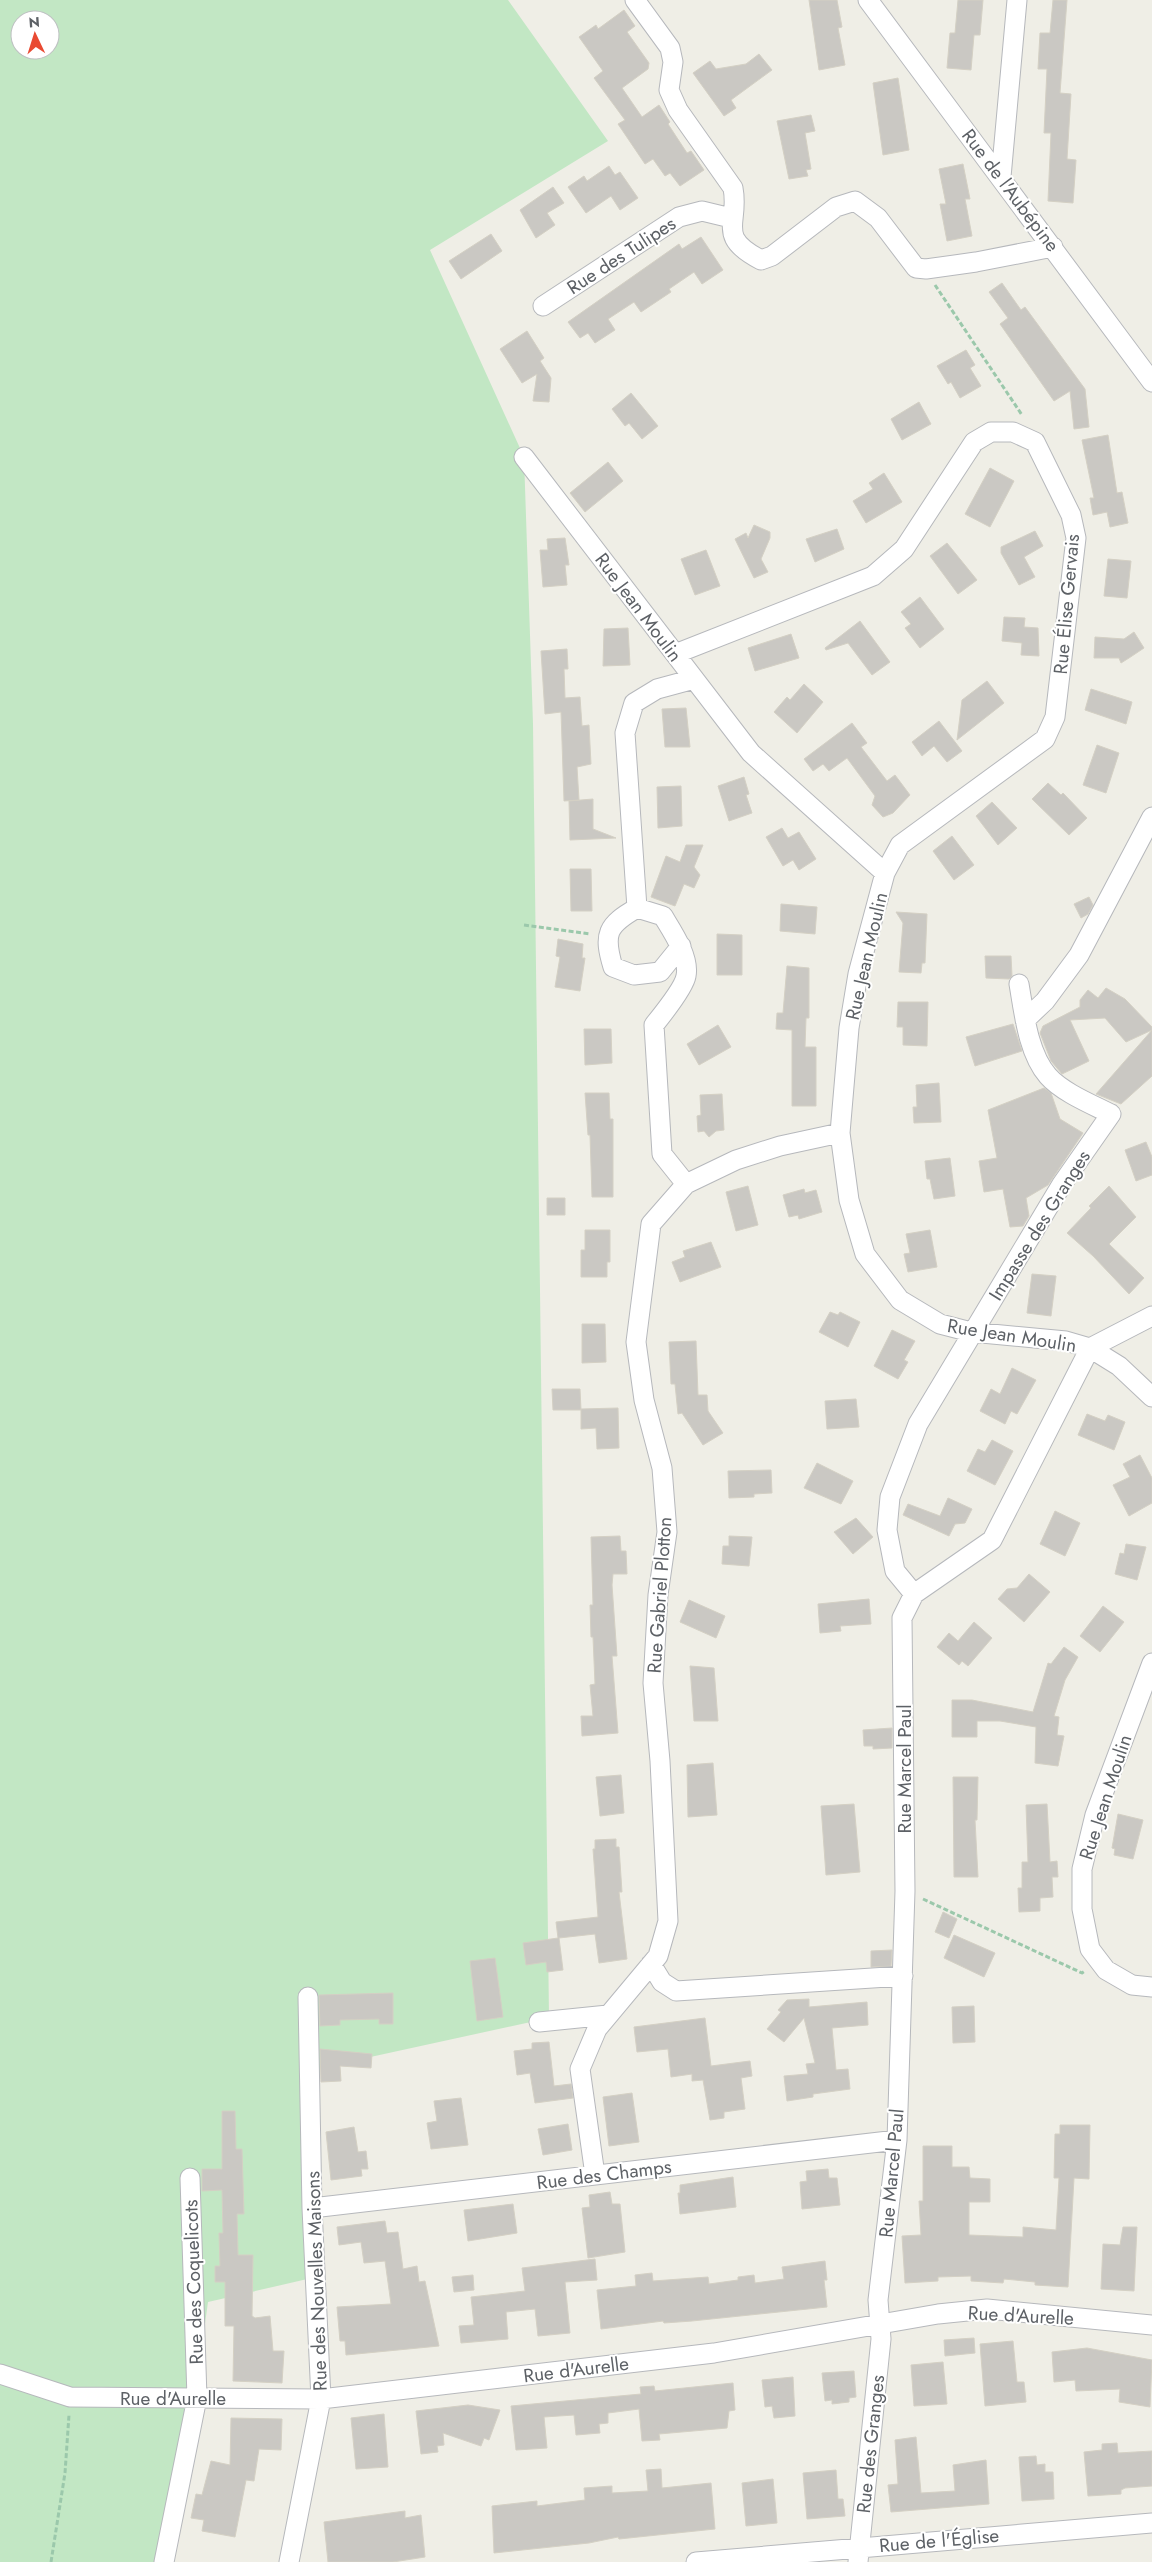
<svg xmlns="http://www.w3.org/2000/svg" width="1152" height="2562" font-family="Jost,sans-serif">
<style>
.green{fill:#c2e7c4;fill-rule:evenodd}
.building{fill:#cac8c3;stroke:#d4d0c4}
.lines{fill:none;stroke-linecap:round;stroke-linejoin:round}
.minor-casing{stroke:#b6b8bc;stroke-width:21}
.path{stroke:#9bc8ab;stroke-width:3;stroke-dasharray:5 2.5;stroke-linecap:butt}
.minor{stroke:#fff;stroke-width:19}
.labels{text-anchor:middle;stroke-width:4;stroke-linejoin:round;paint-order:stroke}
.street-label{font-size:19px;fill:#5d6166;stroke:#fff}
</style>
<rect width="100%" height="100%" fill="#efeee6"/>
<path class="green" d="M0,0H508L608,141L430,250L524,457L533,724L549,2018L320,2068L316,2277L208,2302L172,2562H0ZM20,20H50V50H20Z"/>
<path class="building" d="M809,0H837L842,27L838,28L845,65L819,70Z
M958,0H983L980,35H974L971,70L947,68L950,33H955Z
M1053,0H1067L1060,93L1071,94L1067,159L1076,160L1073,203L1048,201L1051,133H1044L1047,69H1038L1040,33H1050Z
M624,10L635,26L627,32L649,63L648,69L622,88L642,117L659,105L670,122L668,124L687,153L691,151L704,170L680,186L670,173L665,176L653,159L645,164L618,124L625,120L594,78L603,71L579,37L596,25L598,29Z
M759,54L772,70L731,100L736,108L724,116L693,73L710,61L716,69L746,64Z
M898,78L909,150L883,155L873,83Z
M811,115L815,131L805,133L811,169L806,170L808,176L789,179L777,121Z
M963,164L970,199H965L972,236L947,241L940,204H946L939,169Z
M609,166L615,175L620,172L638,198L620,210L611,196L586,213L568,187L584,176L587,181Z
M553,187L564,203L547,213L555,225L536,238L520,210Z
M491,234L502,251L461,279L449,261Z
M701,237L723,270L702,284L694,272L669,289L671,292L641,312L634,302L608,319L615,330L595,343L588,333L580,338L568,322L679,244L682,249Z
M1002,283L1021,310L1025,307L1085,389L1089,427L1074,429L1070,391L1054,401L1000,324L1008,318L989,292Z
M527,331L544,358L540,361L551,378L549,402L533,401L537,374L522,383L500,349Z
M966,350L975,365L970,368L981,386L960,398L951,382L948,384L937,366Z
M631,393L658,426L642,439L629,423L625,426L612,409Z
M919,402L931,424L902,440L891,419Z
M1108,435L1117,493L1122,492L1128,523L1110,527L1107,512L1093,515L1090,498H1094L1082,440Z
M608,462L623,481L585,512L570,493Z
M990,468L1014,481L990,527L965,514Z
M884,473L902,502L866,523L853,501L873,489L869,483Z
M754,525L770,532V538L761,559L768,572L754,578L735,539L746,533L748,538Z
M837,529L844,549L815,562L806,539Z
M1035,531L1043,546L1024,557L1035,577L1019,585L1001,553V547Z
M565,538L569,565H565L567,585L543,587L540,550H548L547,539Z
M947,543L977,580L958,594L930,556Z
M706,550L720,586L695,595L681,559Z
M1108,559L1131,561L1127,598L1104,596Z
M920,597L944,629L920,648L905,628L911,624L901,612Z
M1004,617L1025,618L1024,627L1038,628L1039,656L1021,655L1022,643L1002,641Z
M860,621L890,662L872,675L848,643L826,650L825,648Z
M628,628L630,665L603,666L604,629Z
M1134,632L1144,648L1129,658L1121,663L1119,658H1094L1095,637L1124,639Z
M791,634L799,658L755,671L748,648Z
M567,649L568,669H564L565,698L580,697L582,726L589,725L591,764L577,767L579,800L564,801L561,712L545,714L541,651Z
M987,681L1004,703L957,740L962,700Z
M804,684L823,702L797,733L774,712L787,697L790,700Z
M1091,689L1132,702L1126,724L1085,710Z
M686,708L690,747H665L662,709Z
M939,721L962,751L947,762L934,746L922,756L912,742Z
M852,723L867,743L861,747L887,781L895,775L910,795L893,813L883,817L872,805L875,796L847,758L829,771L823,764L813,771L804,759Z
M1097,745L1119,753L1106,793L1083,785Z
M744,777L749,794L746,795L752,813L729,821L718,786Z
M1048,783L1061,795L1063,793L1087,818L1069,835L1032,799Z
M681,786L682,826L658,828L657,787Z
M593,799V829L616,838L570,840L569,801Z
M992,802L1017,828L998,845L976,816Z
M782,828L788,838L799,832L816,859L799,870L793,860L783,866L766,837Z
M952,836L974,865L954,880L933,851Z
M686,845H703L694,867L700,875L694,888L684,884L675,906L651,897L666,856L680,862Z
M570,869H591L592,911H571Z
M1089,897L1093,905L1088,914L1081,918L1074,904Z
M781,904L817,907L815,934L780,931Z
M896,912L927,914L925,963H922L921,973L899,972L903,923Z
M717,934L742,935V975H717Z
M558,939L583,944L582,958H585L580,991L555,987L560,957L556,956Z
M985,956H1011L1012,976L1009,979L986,978Z
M787,966L809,968V1018H806L805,1047H816V1106H792V1030L776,1029L777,1013H783Z
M1106,988L1125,999L1152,1027V1076L1121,1104L1096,1094L1152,1030L1126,1042L1105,1018L1070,1020L1089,1061L1062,1074L1051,1061L1040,1033L1043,1026L1080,1007V1000L1088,990L1098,998Z
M898,1002H928L927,1046L903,1045V1027H897Z
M1013,1024L1022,1051L975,1066L966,1037Z
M718,1025L731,1047L699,1065L687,1044Z
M584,1029H611L612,1063L585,1065Z
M939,1083L941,1122L914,1123L913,1107H917L916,1085Z
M1044,1088L1051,1093L1060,1119L1083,1133L1048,1185L1026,1198L1029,1216L1023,1226L1010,1227L1003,1189L984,1192L979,1161L997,1158L988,1110Z
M585,1093H609L610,1119H613V1197H592L590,1135H588Z
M722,1094L724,1130L716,1131L709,1137L704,1131L698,1132L697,1116L701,1115L700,1095Z
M1146,1142L1152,1157V1175L1136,1181L1125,1150Z
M950,1158L955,1196L934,1199L930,1179H927L925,1161Z
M748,1186L758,1225L736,1231L726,1192Z
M1109,1186L1136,1217L1109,1244L1144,1278L1129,1294L1093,1256L1067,1233L1091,1208L1089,1206Z
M804,1189L805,1193L816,1190L822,1212L799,1219L798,1215L789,1217L783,1195Z
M547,1198H565V1215H547Z
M585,1230H610V1262H607V1277H581V1250H585Z
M930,1230L937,1267L908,1272L904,1254L910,1253L906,1234Z
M711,1242L721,1267L680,1282L672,1262L685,1257L683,1251Z
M1032,1274L1056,1276L1051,1316L1027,1313Z
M830,1312L838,1315L840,1312L860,1322L848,1347L819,1332Z
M582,1324H605L606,1362L582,1363Z
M892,1330L915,1341L904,1360L908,1362L898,1379L874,1366Z
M696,1341L698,1395H707L708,1411L723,1433L703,1445L682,1413L678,1414L675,1384H671L669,1342Z
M1012,1368L1036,1380L1017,1414L1011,1411L1005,1424L980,1411L991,1389L1000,1394Z
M552,1389H580L581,1410H553Z
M856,1399L859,1427L827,1429L825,1401Z
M618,1408L619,1448L597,1449L596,1428L581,1429V1409Z
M1087,1414L1105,1421L1108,1415L1125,1422L1114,1450L1078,1435Z
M992,1440L1013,1451L995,1485L967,1471L978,1449L985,1452Z
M1140,1455L1152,1478V1503L1129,1516L1113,1485L1130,1477L1123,1464Z
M817,1463L853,1481L841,1504L804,1488Z
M771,1470L772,1493L754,1494V1497L729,1498L728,1471Z
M948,1498L972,1509L965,1523L955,1524L949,1536L903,1515L908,1504L940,1516Z
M1055,1511L1080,1523L1065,1556L1040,1544Z
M856,1518L873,1537L853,1554L834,1532Z
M620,1536L621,1551H626L627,1574H613L612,1585L617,1656H612L618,1733L582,1736L581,1716H593L590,1685L595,1684L593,1637H591L590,1605H593L591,1537Z
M729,1536L752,1537L749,1566L722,1564L723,1546H729Z
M1126,1544L1146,1547L1137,1580L1115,1574L1120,1553L1124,1554Z
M1029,1574L1050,1592L1024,1622L998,1599L1007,1589L1017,1588Z
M869,1599L871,1624L840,1626L841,1631L820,1633L818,1604Z
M689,1600L725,1616L716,1638L680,1622Z
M1103,1606L1124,1622L1100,1652L1080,1636Z
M974,1622L992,1638L968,1666L962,1661L959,1665L937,1647L949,1633L958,1641Z
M1064,1647L1078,1657L1065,1680L1054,1716L1059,1717L1057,1735L1064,1736L1058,1766L1035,1763L1036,1727L1000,1721H977V1737H952V1700H972L1033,1712L1048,1663L1051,1664Z
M690,1666L714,1668L718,1721H694Z
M892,1728V1748L873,1749V1746H864L863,1730Z
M713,1763L717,1815L688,1817L687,1765Z
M621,1775L624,1813L600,1816L596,1777Z
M953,1777H978L977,1820H975L978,1877H954Z
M854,1804L860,1872L826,1875L821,1806Z
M1047,1804L1050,1862L1057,1861L1058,1877H1052L1053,1897L1040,1898V1911L1019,1912L1018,1888H1022V1862H1028L1026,1805Z
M1118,1814L1143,1820L1133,1859L1114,1855L1115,1849L1112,1848Z
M616,1839V1847H619L622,1892H619L627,1959L599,1963L595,1934L559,1938L563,1970L547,1972L546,1962L526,1965L523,1943L558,1938L556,1922L598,1917L593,1849H595V1840Z
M943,1912L957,1919L949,1938L935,1932Z
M954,1935L995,1953L984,1977L944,1958Z
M892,1950L891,1966L871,1967V1951Z
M495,1958L503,2017L477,2021L470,1961Z
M393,1993V2024H379V2019L340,2020V2025L320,2026L319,1995Z
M809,1999V2007L867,2002L868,2025L832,2028L836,2070L848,2069L850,2089L813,2094V2097L787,2101L784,2076L808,2074L806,2064L815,2063L804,2018L784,2042L767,2029L781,2012L778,2010L787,2000Z
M974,2006L975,2042L953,2043L952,2007Z
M705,2018L711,2066L750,2061L752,2076L741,2078L745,2109L724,2112V2118L710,2120L703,2080L692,2081V2074L671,2077L668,2049L637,2052L634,2027Z
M549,2042L554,2086L571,2084L573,2098L535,2103L530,2073L517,2075L514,2051L532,2049V2043Z
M320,2049L372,2054L371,2068L340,2066L341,2081L321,2082Z
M632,2093L639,2142L609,2146L603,2097Z
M461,2098L468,2145L431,2149L427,2123L437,2121L434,2101Z
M222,2111H235L236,2149H242L244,2214H237L238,2255H253L252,2316L255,2318L270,2316L273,2351H284L282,2383L233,2381L234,2326H225V2282H215V2266H220L219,2233H223L222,2190L202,2191V2169H222Z
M568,2124L572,2150L543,2155L538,2129Z
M1060,2125H1090L1089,2179L1074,2178L1068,2287L1035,2285V2282L1004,2279L1003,2283L971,2281V2276L938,2277V2281L905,2283L902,2236L921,2235L919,2201H923V2146H952V2167H969L970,2178L990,2179V2202H969V2235L1023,2237V2227L1056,2230L1059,2178H1054L1055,2134H1060Z
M354,2127L358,2152L366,2151L368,2169H361L362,2176L331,2180L326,2132Z
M828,2169L829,2178H837L840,2205L802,2209L800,2182L807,2181L806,2171Z
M733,2177L736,2207L680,2214L678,2193H680V2185Z
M610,2192L612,2204H620L625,2252L588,2258L582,2208L590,2207L589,2195Z
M513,2204L517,2233L468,2241L464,2210Z
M385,2221L387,2233L398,2232L403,2269L417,2266L419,2282L425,2281L439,2346L346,2355L345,2341H340L337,2307L391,2304L385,2261L364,2263L361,2242L339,2245L337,2227Z
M1123,2227H1137L1134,2291L1101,2289L1103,2244L1120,2245Z
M595,2259L597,2280L565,2282L570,2333L538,2336L535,2309L506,2312L508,2339L461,2343L459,2326L474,2325L471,2297L525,2291L522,2268Z
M825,2261L827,2280H824L827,2307L692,2321L664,2323L663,2321L601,2329L597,2290L636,2286L635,2275L652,2273L653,2281L708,2277L709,2284L738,2280V2277L754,2275L755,2283L784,2279L782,2267Z
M473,2275L474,2290L454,2292L452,2277Z
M974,2338L975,2353L945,2356L944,2340Z
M1013,2341L1017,2382H1024L1026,2402L985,2406L980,2344Z
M1087,2348L1152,2360L1150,2407L1119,2402L1120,2389L1076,2391L1075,2380L1054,2382L1052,2352Z
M943,2362L947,2404L914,2406L911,2365Z
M854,2371L856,2397L849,2398V2402L832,2404V2400L825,2401L822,2373Z
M793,2377L795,2416L774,2418L772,2406L765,2407L762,2380Z
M733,2383L735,2410L729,2411L727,2428L659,2434L660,2440L642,2441L639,2409L608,2413V2423L599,2424L600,2433L576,2435L574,2415L544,2417L547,2448L516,2450L511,2406L641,2394L640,2387L654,2386L655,2391Z
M468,2405L500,2410L489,2440L484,2438L481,2446L443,2433L444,2445L437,2446L438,2452L421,2454L416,2411Z
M384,2414L388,2467L356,2469L351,2418Z
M231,2418L282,2419L281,2450L259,2449L254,2481L246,2480L235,2537L202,2531L204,2520L191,2518L196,2494L202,2495L211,2461L230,2465Z
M916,2437L921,2493L955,2491L953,2465L986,2460L989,2504L891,2512L888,2485L898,2484L895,2440Z
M1117,2443L1118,2453L1152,2451V2486L1125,2488L1121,2490V2494L1088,2496L1084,2452L1102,2450V2444Z
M1036,2456L1037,2465L1045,2464V2472H1053L1054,2499L1022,2501L1019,2457Z
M661,2469L662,2488L711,2483L715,2529L619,2539L618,2537L589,2543L494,2553L492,2506L537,2501V2506L585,2500L584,2488L612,2486V2493L648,2491L646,2470Z
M836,2470L838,2499H843L845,2516L807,2519L803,2473Z
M773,2479L777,2523L746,2526L742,2483Z
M405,2511V2518L421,2515L425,2557L393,2562H328L324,2522Z"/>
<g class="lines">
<defs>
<path id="minor" d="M635,0L670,48L673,62L669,90L678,110L733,188C740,224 715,236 761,260L772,256L836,207L855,201L878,218L916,268L926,269L976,262L1053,247
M868,0L1152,382
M1001,177L1017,0
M543,306L679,217L702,211L731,218
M524,457L751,753L885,873L858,974L849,1028L840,1133L849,1200L865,1254L900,1300L940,1324L971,1332L1066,1341L1090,1348L1119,1366L1152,1397
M675,654L873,576L904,549L974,442L991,432H1013L1035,442L1071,515L1076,538L1055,717L1045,739L900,845L885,873
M637,908C607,925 603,934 613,967L634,975L660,972L681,946
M1025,1020L1045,1001L1079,955L1152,817
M686,1184L662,1154L654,1025C662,1015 684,988 686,976C690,957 672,931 663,916L637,908L625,733L634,703L657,689L694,679
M914,1594L895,1571L887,1530L890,1497L918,1424L1062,1184L1111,1114C1091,1104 1062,1092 1048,1076C1028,1053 1024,1013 1019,984
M1152,1663L1095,1815L1082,1869V1909L1090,1949L1106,1970L1132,1985L1152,1987
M651,1964L662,1982L676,1991L903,1976
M539,2022L608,2015
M595,2175L580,2069L597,2029L658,1956L668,1921L660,1761L653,1683L658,1595L667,1532L662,1468L644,1400L636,1342L651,1224L686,1184L736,1160L780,1146L840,1133
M312,2208L897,2140
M0,2374L70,2397L321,2399L714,2353L938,2314L987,2309L1152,2325
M164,2562L197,2398L190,2178
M289,2562L321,2399L312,2208L308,1997
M696,2562L1152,2523
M858,2562L881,2339L878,2300L897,2140L905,1891L902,1618L914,1594L992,1540L1090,1348L1152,1316"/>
</defs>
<use href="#minor" class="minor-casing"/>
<path class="path" d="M935,285L1022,415
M524,925L590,934
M923,1899L1082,1973L1085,1971
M51,2562L65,2473L69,2415"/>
<use href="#minor" class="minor"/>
</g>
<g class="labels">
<g class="street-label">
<text transform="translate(1011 190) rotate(53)" y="7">Rue de l'Aubépine</text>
<text transform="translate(621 255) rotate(-33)" y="7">Rue des Tulipes</text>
<text transform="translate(1066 604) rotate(-85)" y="7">Rue Élise Gervais</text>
<text transform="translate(639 607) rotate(53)" y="7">Rue Jean Moulin</text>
<text transform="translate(866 956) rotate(-77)" y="7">Rue Jean Moulin</text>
<text transform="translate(1039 1225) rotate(-58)" y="7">Impasse des Granges</text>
<text transform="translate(1012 1335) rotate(9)" y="7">Rue Jean Moulin</text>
<text transform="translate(659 1595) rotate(-86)" y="7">Rue Gabriel Plotton</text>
<text transform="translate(904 1769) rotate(-90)" y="7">Rue Marcel Paul</text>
<text transform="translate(1105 1797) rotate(-72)" y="7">Rue Jean Moulin</text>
<text transform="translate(891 2173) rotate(-85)" y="7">Rue Marcel Paul</text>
<text transform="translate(604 2174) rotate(-7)" y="7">Rue des Champs</text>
<text transform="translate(316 2281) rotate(-92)" y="7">Rue des Nouvelles Maisons</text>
<text transform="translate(193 2282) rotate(-92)" y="7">Rue des Coquelicots</text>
<text transform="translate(1021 2315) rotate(3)" y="7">Rue d'Aurelle</text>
<text transform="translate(576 2369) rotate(-7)" y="7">Rue d'Aurelle</text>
<text x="173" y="2405">Rue d'Aurelle</text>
<text transform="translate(870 2444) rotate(-84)" y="7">Rue des Granges</text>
<text transform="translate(939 2540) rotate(-5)" y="7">Rue de l'Église</text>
</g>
</g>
<g transform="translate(35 35) rotate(356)"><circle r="24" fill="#ffffff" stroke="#bec0c2"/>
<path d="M0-4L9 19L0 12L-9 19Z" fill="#e94a32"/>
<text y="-8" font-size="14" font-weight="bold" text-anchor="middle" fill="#5d6166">N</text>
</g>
</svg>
